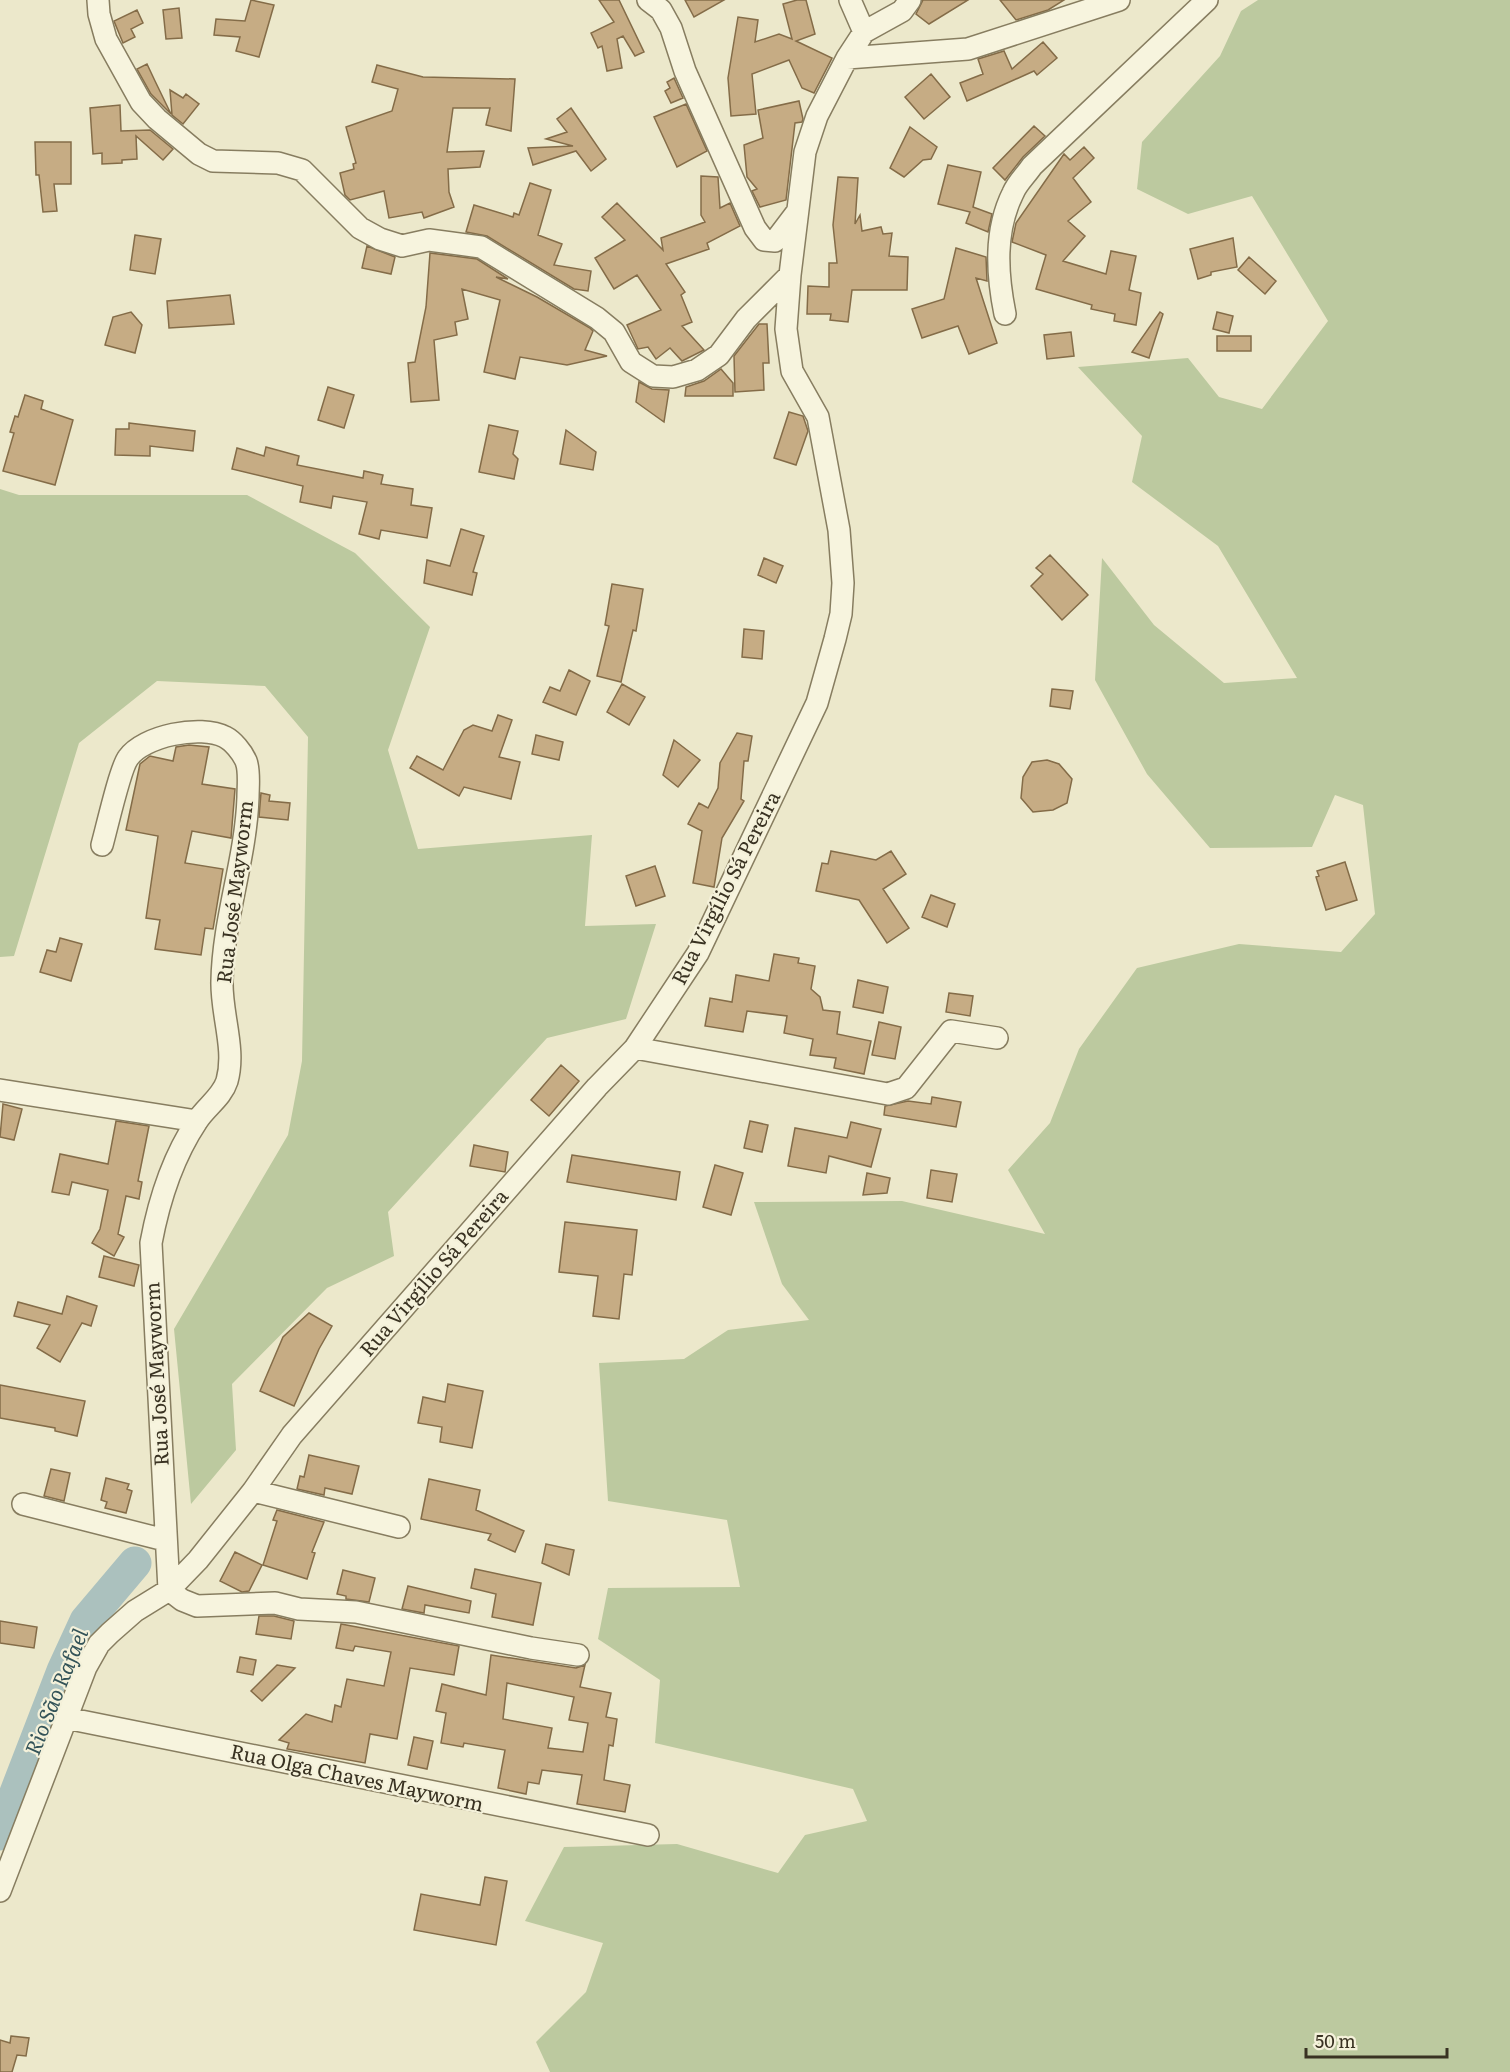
<svg xmlns="http://www.w3.org/2000/svg" width="1510" height="2072" font-family="Literata,serif">
<style>
.green{fill:#bcc99f}
.lines{fill:none;stroke-linecap:round;stroke-linejoin:round}
.river{stroke:#abc1be;stroke-width:33}
.building{fill:#c6ac84;stroke:#846c48;stroke-width:1.5;fill-rule:evenodd}
.street-casing{stroke:#877d60;stroke-width:24}
.street{stroke:#f7f4de;stroke-width:21}
.labels{text-anchor:middle;stroke-width:4.5;stroke-linejoin:round;paint-order:stroke}
.street-label{font-size:20px;fill:#393222;stroke:#f4f1da}
.water-label{font-size:21px;font-style:italic;fill:#335358;stroke:#f4f1da}
</style>
<rect width="100%" height="100%" fill="#ece8cb"/>
<path class="green" d="M1258,0H1510V2072H550L536,2042L586,1992L603,1943L525,1921L564,1847L677,1844L778,1873L805,1835L867,1821L853,1789L655,1743L660,1680L598,1639L608,1588L740,1587L727,1520L608,1501L599,1363L684,1359L728,1330L809,1320L782,1284L754,1202L902,1201L1045,1234L1008,1170L1050,1123L1079,1049L1137,968L1239,944L1341,952L1375,914L1363,805L1335,795L1312,847L1210,848L1147,774L1095,680L1102,558L1154,625L1224,683L1297,678L1218,546L1132,482L1142,436L1078,367L1188,358L1219,397L1262,409L1328,321L1252,196L1188,214L1137,189L1142,142L1220,56L1241,11Z
M0,489L19,495H247L355,553L430,627L388,750L418,849L592,835L585,926L656,924L626,1019L547,1038L388,1212L394,1256L327,1288L232,1384L236,1450L191,1504L174,1329L288,1135L302,1061L308,737L265,686L157,681L79,743L14,956L0,957Z"/>
<g class="lines">
<path class="river" d="M0,1834L63,1671L86,1621L135,1563"/>
</g>
<path class="building" d="M251,0L274,5L259,57L236,51L240,37L214,35L216,19L245,21Z
M599,0H619L644,52L635,56L623,36L617,39L622,68L607,71L602,46L598,48L591,33L614,22Z
M685,0H724L694,17Z
M797,0H806L815,34L796,41L832,58L814,93L802,88L789,60L752,74L756,114L731,116L728,78L738,17L758,20L755,42L779,34L792,39L783,4Z
M923,0H968L929,24L916,14Z
M1000,0H1064L1048,10L1016,20Z
M179,8L182,38L166,39L163,10Z
M137,10L143,23L131,29L135,37L123,43L114,21Z
M1043,42L1057,58L1037,75L1034,71L967,101L960,83L983,74L978,59L1004,51L1012,69Z
M147,64L155,81L171,114L151,94L137,69Z
M377,65L423,77L515,79L511,131L486,125L490,108H453L447,152L484,151L480,167L448,169L449,192L454,207L424,218L422,212L389,218L384,191L350,200L345,195L340,173L354,169L353,164L356,163L346,127L392,111L398,89L372,82Z
M931,74L950,97L924,119L905,97Z
M674,78L683,98L671,103L665,91L670,88L667,82Z
M170,90L183,98L186,94L199,104L183,124L172,115Z
M799,101L803,119L802,122L795,123L786,200L760,207L752,191L757,189L747,177L744,145L763,138L758,110Z
M686,104L707,151L677,167L654,117Z
M120,105L121,131L150,130L173,149L163,160L136,136L137,159L122,160V163L102,164V153L93,154L90,108Z
M571,108L606,159L591,171L576,151L533,165L528,148L573,146L546,139L567,132L557,119Z
M1034,126L1045,136L1023,157L1005,180L993,168Z
M910,127L937,147L931,159L923,160L904,177L890,168Z
M35,142H71V184H54L57,211L43,212L39,175H36Z
M1084,147L1094,158L1073,178L1091,202L1068,221L1085,236L1063,261L1106,274L1111,251L1136,256L1129,290L1141,293L1136,325L1114,321L1115,314L1091,309L1092,305L1036,289L1046,255L1012,242L1016,223L1064,154L1070,160Z
M948,165L981,172L973,207L992,214L988,232L966,223L970,212L938,204Z
M701,176L718,177L720,208L730,203L740,226L707,243L709,249L666,264L685,292L681,295L692,322L682,326L704,350L682,361L670,348L656,359L648,347L638,349L627,325L661,310L637,275L614,289L595,258L625,240L602,217L617,203L663,250L661,238L705,222L701,215Z
M838,177L858,178L855,224L860,215L862,231L881,227L883,234L892,233L889,256L908,257L907,290H852L848,322L830,320L831,314H807L808,286L829,287V263H837L833,225Z
M530,183L551,190L538,235L562,244L554,265L591,271L588,291L574,289L487,236L466,232L474,205L513,217L514,213L519,215Z
M135,235L161,239L155,274L130,270Z
M1233,238L1237,267L1211,272V275L1198,279L1190,249Z
M367,246L395,257L391,274L362,268Z
M956,248L986,257L987,281L976,278L997,343L969,354L958,326L922,338L912,309L944,299Z
M430,253L477,259L508,279L496,277L537,297L590,328L593,331L585,350L607,356L567,365L520,357L515,379L484,372L500,300L462,289L468,319L455,322L457,335L434,340L439,400L411,402L408,363L415,362L426,307Z
M1249,257L1276,281L1265,294L1238,270Z
M230,295L234,324L169,328L167,301Z
M131,312L142,325L135,353L105,345L113,317Z
M1160,312L1163,314L1149,358L1132,352Z
M1217,312L1233,316L1229,333L1213,329Z
M759,324H767L769,363H763L764,390L735,392L734,356Z
M1071,332L1074,356L1047,359L1044,335Z
M1217,336H1251V351H1217Z
M721,369L733,383V396H685L686,387L704,381Z
M639,382L652,389L669,390L664,422L636,402Z
M328,387L354,395L344,428L318,420Z
M25,395L43,401L41,409L73,420L55,485L3,471L14,433L10,432L15,416L18,417Z
M789,412L803,416L808,431L796,465L774,458Z
M129,423L195,431L193,451L150,446V456L115,455L116,429H129Z
M489,425L518,431L513,454L518,459L514,479L479,472Z
M566,430L596,452L593,470L560,464Z
M266,447L299,456L297,465L363,478L364,471L383,475L381,484L413,489L411,505L432,508L427,538L381,530L379,539L359,534L367,502L333,496L331,508L300,502L303,486L232,469L237,448L264,456Z
M461,529L484,536L473,572L477,573L472,595L424,583L427,560L450,566Z
M1050,555L1088,595L1062,620L1031,586L1043,574L1036,568Z
M764,558L783,566L776,583L758,575Z
M612,584L643,589L636,631L633,630L621,682L597,676L609,626L605,625Z
M744,629L764,631L762,659L742,657Z
M569,670L590,681L576,715L543,702L550,687L560,691Z
M622,684L645,697L629,725L607,712Z
M1052,689L1073,691L1070,709L1050,706Z
M498,715L512,720L499,757L520,762L511,799L464,787L459,796L410,768L417,756L443,770L464,730L473,725L492,731Z
M737,733L752,736L748,761H744L741,799L744,801L722,838L714,887L693,883L702,831L688,824L699,803L708,808L718,788L720,763Z
M536,735L563,742L559,760L532,754Z
M674,740L700,760L678,787L663,775Z
M189,745L209,747L202,784L235,789L231,838L192,831L185,863L223,869L213,929L205,928L201,955L155,949L160,920L146,918L158,836L126,830L140,764L150,756L173,761L176,747Z
M1047,760L1059,764L1072,779L1067,803L1053,810L1033,812L1021,798L1023,777L1032,762Z
M261,793L270,795L269,801L290,803L288,820L259,817Z
M831,851L876,860L891,851L906,874L883,889L909,928L887,943L859,900L816,891L822,863L828,864Z
M1345,862L1357,900L1326,910L1316,877L1319,876L1317,871Z
M655,866L665,896L636,906L626,876Z
M931,895L955,904L947,927L922,917Z
M60,938L82,944L71,981L40,972L47,950L56,952Z
M774,954L799,958L798,963L815,966L811,989L820,997L823,1010L840,1012L837,1034L871,1041L864,1074L834,1068L836,1058L810,1055L813,1039L784,1033L787,1016L747,1011L743,1032L705,1026L710,998L732,1002L736,975L769,981Z
M858,980L888,987L883,1013L853,1007Z
M949,993L973,996L970,1016L946,1012Z
M879,1022L901,1027L895,1059L872,1055Z
M561,1065L579,1081L549,1116L531,1100Z
M932,1097L961,1102L956,1127L884,1115L885,1106L908,1101L931,1104Z
M3,1104L22,1109L14,1140L0,1137Z
M116,1121L149,1126L138,1181L142,1182L139,1199L126,1196L118,1234L124,1237L114,1256L92,1243L100,1229L108,1190L72,1182L69,1195L52,1192L60,1154L108,1164Z
M750,1121L768,1125L762,1152L744,1148Z
M851,1122L881,1129L871,1167L829,1156L826,1173L788,1166L795,1128L847,1138Z
M474,1145L508,1152L505,1172L470,1166Z
M572,1155L680,1172L676,1200L567,1182Z
M715,1165L743,1173L731,1215L703,1207Z
M931,1170L957,1174L952,1202L927,1198Z
M867,1173L890,1178L887,1193L863,1195Z
M565,1222L637,1230L632,1275L624,1274L619,1319L593,1316L598,1276L559,1272Z
M104,1256L139,1265L134,1286L99,1277Z
M67,1296L97,1306L91,1326L82,1323L60,1362L37,1348L50,1325L14,1316L18,1302L62,1314Z
M309,1313L332,1326L319,1349L294,1406L260,1391L283,1337Z
M448,1384L483,1391L472,1448L440,1442L442,1427L418,1423L423,1397L445,1402Z
M0,1385L85,1401L77,1436L55,1431V1428L0,1418Z
M309,1455L359,1466L352,1494L325,1488L324,1495L297,1489L300,1476L304,1477Z
M51,1469L70,1473L64,1501L44,1496Z
M106,1478L129,1484L127,1489L132,1491L126,1513L105,1508L107,1502L101,1500Z
M429,1479L480,1490L476,1510L524,1531L515,1552L488,1540L491,1534L421,1519Z
M277,1510L324,1522L312,1552L315,1553L307,1579L263,1565L277,1521L273,1520Z
M546,1544L574,1550L569,1575L542,1563Z
M235,1552L262,1565L249,1591L242,1592L220,1581Z
M475,1569L541,1583L533,1625L492,1617L496,1594L471,1588Z
M343,1570L375,1578L369,1602L346,1599V1596L337,1594Z
M408,1586L471,1601L469,1613L425,1605L424,1613L402,1609Z
M259,1616H274L294,1621L291,1639L256,1634Z
M0,1621L37,1627L34,1648L0,1643Z
M341,1624L459,1646L454,1675L410,1668L397,1739L370,1734L365,1763L287,1749L289,1743L279,1740L306,1714L332,1722L335,1705L341,1707L347,1679L384,1686L391,1652L355,1646L353,1651L336,1648Z
M491,1655L576,1668L585,1665L580,1687L611,1693L606,1717L617,1719L613,1746L609,1745L604,1780L630,1785L625,1812L577,1804L582,1775L542,1770L539,1784L528,1782L526,1794L498,1788L505,1750L464,1743L463,1747L441,1743L446,1713L436,1711L442,1684L486,1695ZM507,1683L574,1697L569,1720L588,1723L583,1752L548,1748L552,1728L503,1719Z
M240,1657L256,1660L253,1675L237,1672Z
M277,1665L295,1668L262,1701L251,1691Z
M414,1737L433,1741L427,1769L408,1765Z
M485,1877L507,1881L496,1945L414,1930L421,1894L480,1905Z
M11,2036L29,2038L26,2056L17,2055L12,2072H0V2040L10,2043Z"/>
<g class="lines">
<defs>
<path id="street" d="M98,0L99,14L106,39L141,102L157,119L199,154L213,161L278,163L302,170L360,228L380,239L402,246L429,240L481,247L597,318L614,332L631,362L653,376L673,377L697,370L719,355L746,319L790,275
M648,0L661,10L671,28L685,71L755,228L764,240L775,241L797,212
M850,0L864,32
M847,58L968,49L1119,0
M1005,314C997,274 994,231 1013,193C1017,183 1026,175 1032,166L1207,0
M102,845C107,827 120,769 128,758C143,736 201,724 225,737C233,741 242,752 246,761C250,771 248,786 248,797C246,859 223,919 222,981C221,1014 236,1049 227,1081C222,1097 206,1107 197,1121C173,1157 159,1200 151,1243L169,1590
M635,1048L888,1094L906,1088L951,1031L997,1038
M0,1090L197,1121
M253,1491L399,1527
M23,1504L165,1540
M169,1590L182,1600L197,1606L275,1603L299,1609L356,1612L531,1648L578,1655
M66,1718L648,1835
M0,1891L86,1667L99,1644L110,1633L135,1611L169,1590L198,1560L253,1491L292,1435L597,1087L635,1048L698,953L817,703L835,639L841,614L843,583L839,530L818,417L792,371L786,329L790,275L805,152L817,116L847,58L864,32L902,11L910,0"/>
</defs>
<use href="#street" class="street-casing"/>
<use href="#street" class="street"/>
</g>
<g class="labels">
<g class="street-label">
<text transform="translate(726 888) rotate(-63)" y="7">Rua Virgílio Sá Pereira</text>
<text transform="translate(235 892) rotate(-83)" y="7">Rua José Mayworm</text>
<text transform="translate(434 1273) rotate(-49)" y="7">Rua Virgílio Sá Pereira</text>
<text transform="translate(157 1374) rotate(-93)" y="7">Rua José Mayworm</text>
<text transform="translate(357 1778) rotate(12)" y="7">Rua Olga Chaves Mayworm</text>
</g>
<g class="water-label">
<text transform="translate(57 1692) rotate(-68)" y="7">Rio São Rafael</text>
</g>
</g>
<path d="M1306 2048v9h141v-9" fill="none" stroke="#393222" stroke-width="3"/>
<text x="1315" y="2048" font-size="18" fill="#393222" stroke="#f4f1da" stroke-width="4.5" paint-order="stroke">50 m</text>
</svg>
